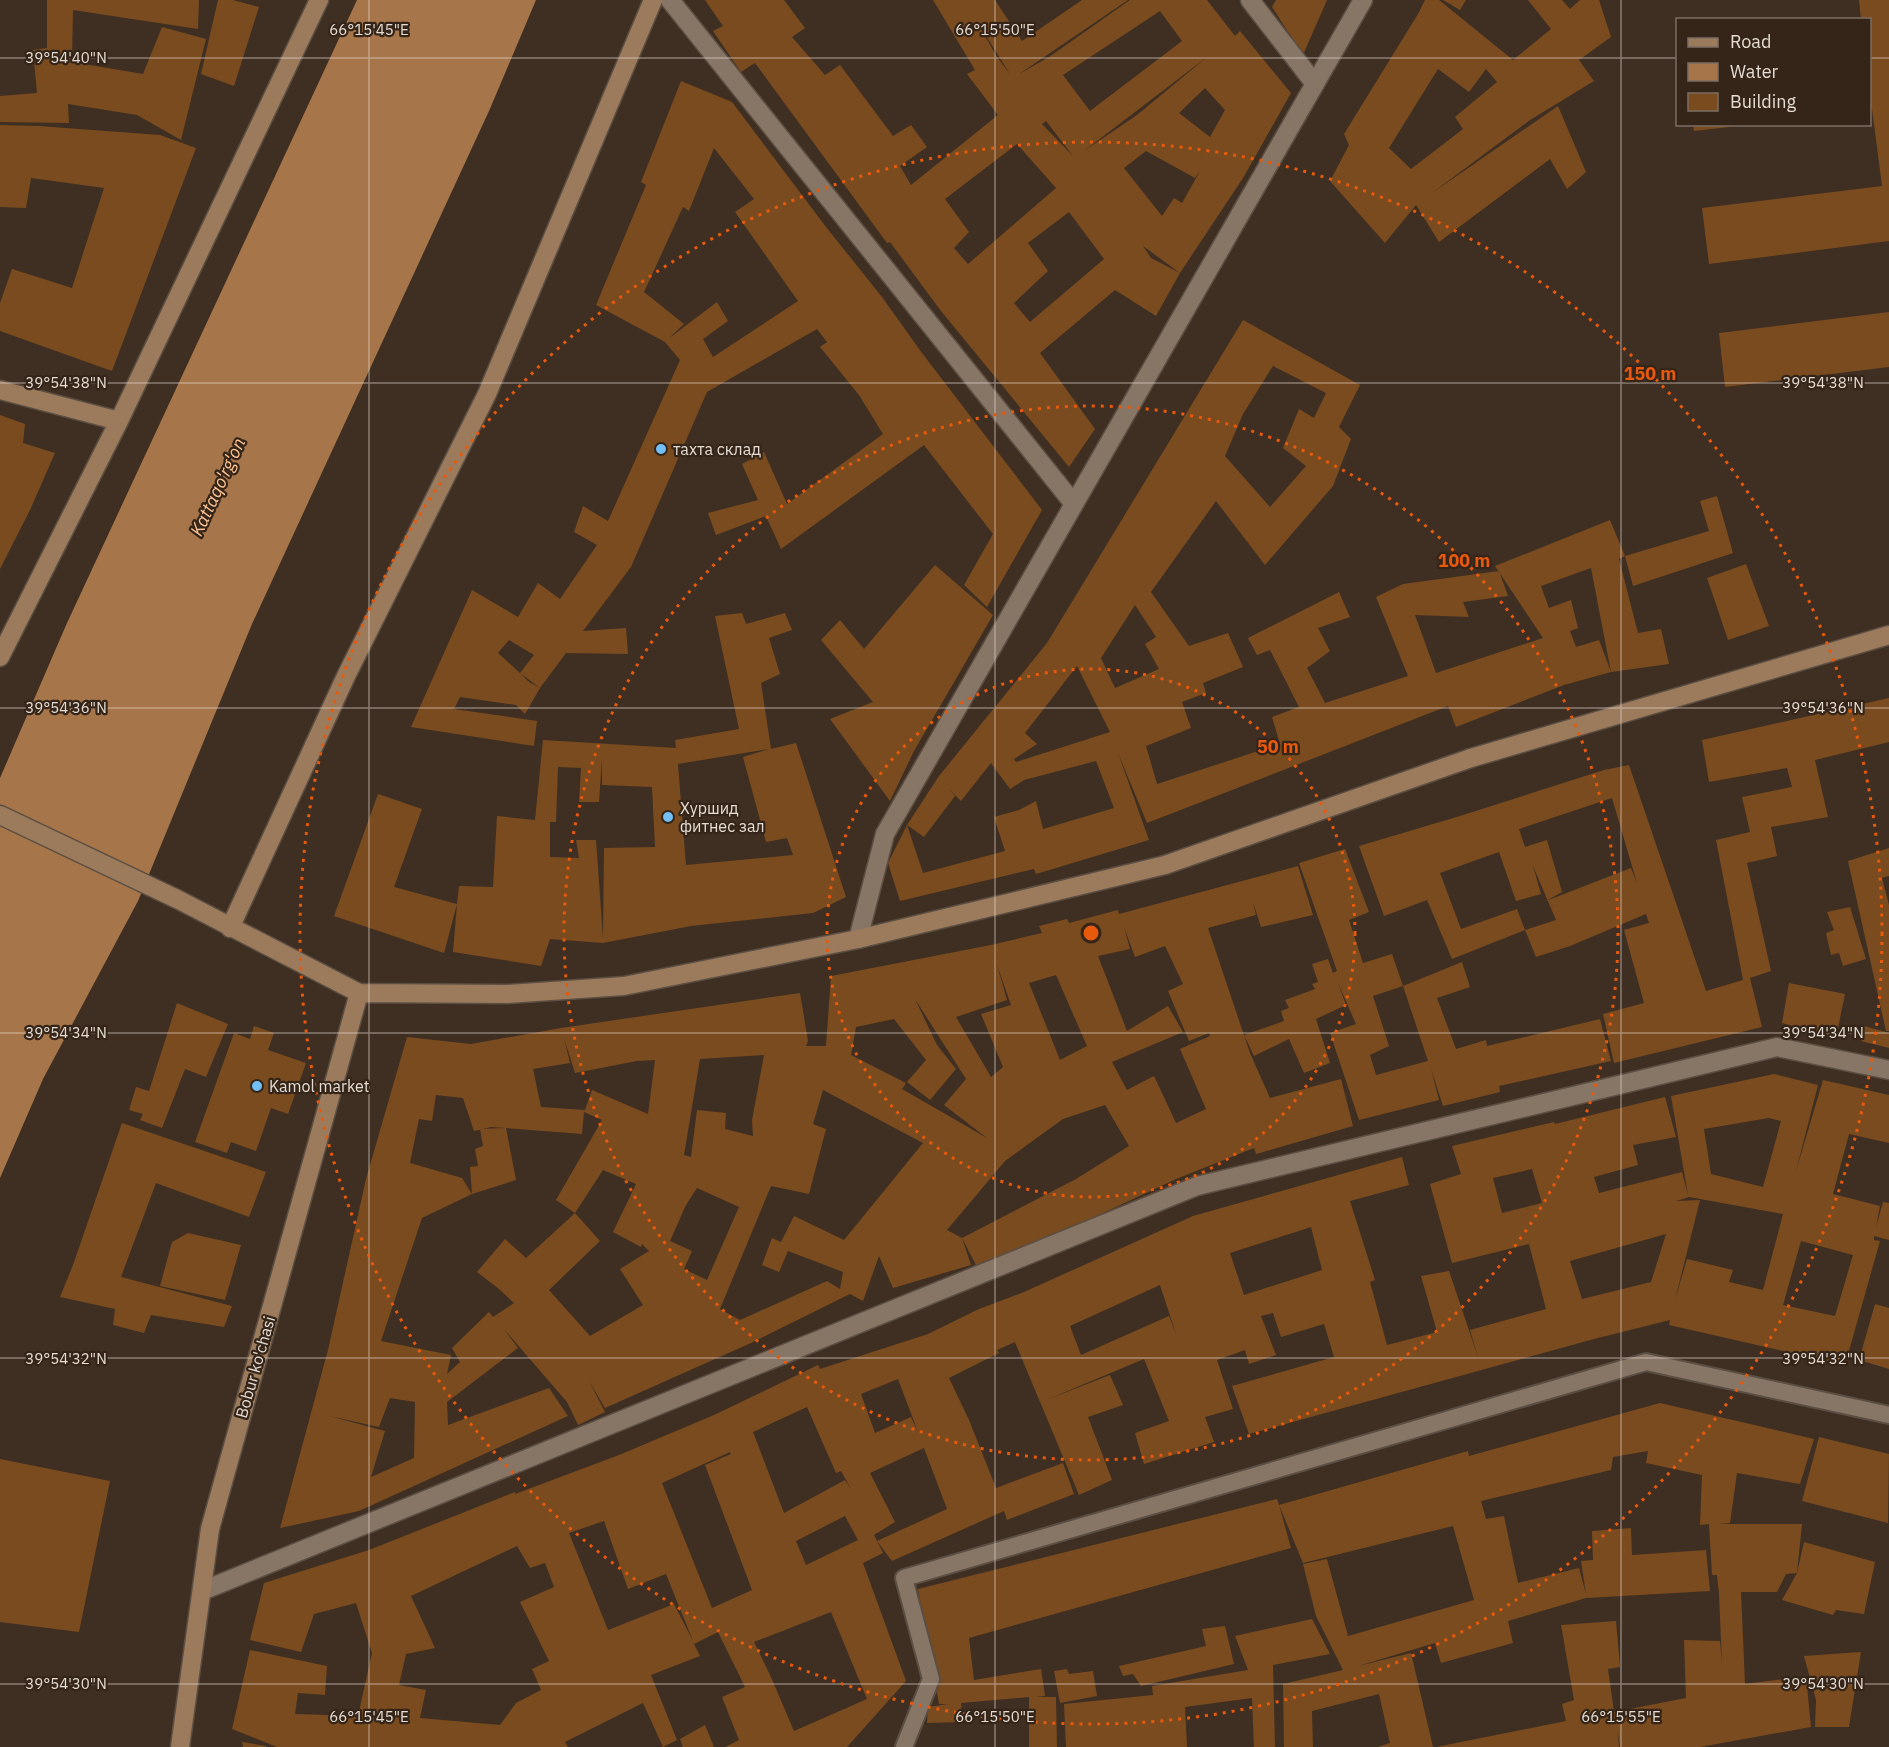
<svg xmlns="http://www.w3.org/2000/svg" width="1889" height="1747" font-family="'IBM Plex Sans',sans-serif">
<style>
.water{fill:#a7754a}
.building{fill:#7a4b1f;fill-rule:evenodd}
.lines{fill:none;stroke-linecap:round;stroke-linejoin:round}
.lane-casing{stroke:#5b4e42;stroke-width:20}
.street-casing{stroke:#5b4e42;stroke-width:21}
.secondary-casing{stroke:#5b4e42;stroke-width:21}
.lane{stroke:#877566;stroke-width:16}
.street{stroke:#877566;stroke-width:18}
.secondary{stroke:#9c7a5c;stroke-width:18}
.ticks{fill:none;stroke:#e6dcd3;stroke-width:1.5;stroke-opacity:0.45}
.ring{fill:none;stroke:#e8590c;stroke-width:3;stroke-dasharray:3 6}
.poi-dot{fill:#74c0f6;stroke:#342518;stroke-width:2}
.labels{text-anchor:middle;stroke-width:4.5;stroke-linejoin:round;paint-order:stroke}
.poi-label{font-size:16px;fill:#e6dcd3;stroke:#342518;text-anchor:start}
.street-label{font-size:16px;fill:#e6dcd3;stroke:#342518}
.water-label{font-size:18px;font-style:italic;fill:#fec392;stroke:#342518}
.ticks-label{font-size:15px;text-anchor:middle;fill:#e6dcd3;stroke:#342518;stroke-width:4.5;stroke-linejoin:round;paint-order:stroke}
.centre{fill:#e8590c;stroke:#342518;stroke-width:3}
.ring-label{font-size:18px;text-anchor:middle;font-weight:bold;fill:#e8590c;stroke:#342518;stroke-width:4.5;stroke-linejoin:round;paint-order:stroke}
</style>
<rect width="100%" height="100%" fill="#3f2f22"/>
<path class="water" d="M357,0H536L489,111L252,624L138,901L43,1079L0,1178V778L67,623Z"/>
<path class="building" d="M47,0H199L198,29L73,10L72,62L143,74L162,27L206,39L181,140L137,115L68,104L69,123L0,122V96L37,93L33,50L47,48Z
M218,0H233L259,7L234,86L201,74Z
M705,0H784L805,28L792,37L825,75L840,65L893,136L911,125L927,147L900,166L911,185L998,115L967,74L975,70L933,0H995L1022,41L1082,0H1128L1019,74L1049,57L1130,0H1207L1235,36L1240,31L1291,93L1243,178L1180,273L1156,316L1115,290L1040,353L1095,429L1069,467L941,311L890,242L887,243L755,63L741,72L713,31L723,26ZM1160,11L1182,41L1090,111L1063,75ZM976,20L1010,74L997,57ZM1207,57L1137,115L1084,151ZM1205,88L1225,110L1210,137L1179,113ZM1046,121L1073,156L1042,124ZM1017,144L1056,188L968,264L954,248L969,232L945,199ZM1146,151L1195,178L1200,171L1182,203L1174,198L1162,216L1124,168ZM1069,212L1104,259L1030,322L1014,303L1048,271L1028,243ZM1143,246L1180,273L1151,258Z
M1276,0H1327L1303,55L1272,7Z
M1425,0H1439L1513,60L1551,29L1528,0H1562L1570,9L1580,0H1599L1611,37L1579,60L1594,81L1530,120L1432,193L1558,106L1586,172L1567,189L1550,159L1439,242L1416,205L1385,243L1330,181L1349,145L1344,134L1418,14ZM1438,69L1469,92L1486,69L1497,82L1455,117L1463,129L1411,169L1389,148Z
M1443,0H1466L1460,10Z
M1859,0H1889V241L1709,264L1702,208L1882,186L1872,109L1870,110V20H1861Z
M681,81L732,102L826,227L882,297L922,353L1042,510L987,607L964,585L993,534L924,445L781,549L766,516L716,535L708,513L758,500L742,464L764,452L787,504L883,434L859,395L820,347L827,342L817,329L707,392L631,567L583,631L626,628L628,654L566,653L540,688L520,673L529,682L540,688L525,714L516,705L460,697L454,709L537,721L534,746L411,727L472,590L518,617L538,583L560,599L597,545L574,532L583,506L608,521L680,360L665,342L596,305L646,185L641,182ZM714,148L754,199L735,212L798,301L713,357L703,339L728,321L717,302L668,339L684,324L644,292L683,207L689,211ZM509,640L534,655L520,673L498,653Z
M1693,124H1738V126L1694,131Z
M0,125L39,126L160,135L196,148L112,371L0,331V303L12,269L72,288L104,188L31,178L26,208L0,207Z
M1889,312V367L1725,387L1719,333Z
M1243,320L1360,385L1339,427L1351,439L1333,486L1265,565L1216,501L1151,592L1189,646L1228,633L1243,667L1203,683L1206,693L1182,702L1191,728L1146,746L1157,784L1280,744L1272,717L1299,707L1270,650L1257,655L1248,638L1339,592L1350,617L1318,628L1330,651L1307,668L1325,703L1408,676L1376,597L1403,584L1499,571L1508,596L1463,602L1469,617L1415,615L1436,673L1543,638L1495,566L1610,520L1625,556L1709,531L1700,501L1717,496L1733,553L1633,586L1625,556L1619,559L1638,633L1661,629L1669,664L1611,672L1591,568L1541,586L1549,608L1571,600L1578,628L1570,631L1576,647L1599,640L1611,672L1564,685L1456,727L1448,706L1147,823L1118,753L1149,840L1036,874L1034,869L900,901L888,863L907,825L923,873L1005,851L994,817L1019,810L1036,801L1043,829L1114,808L1096,761L1024,780L1010,789L991,763L961,801L948,788L955,796L924,837L907,825L939,776L1047,643ZM1273,366L1326,393L1314,418L1299,409L1283,448L1306,466L1270,507L1225,456L1243,414ZM1135,605L1156,637L1145,644L1159,669L1115,688L1101,658ZM1077,666L1110,732L1016,762L1014,759L1037,744L1025,733Z
M0,415L25,424L23,443L55,453L30,510L0,569Z
M1746,564L1769,626L1728,640L1707,578Z
M935,565L993,615L914,751L890,801L830,719L873,702L821,640L840,620L864,649Z
M742,613L746,624L785,613L792,630L769,638L780,674L761,683L771,749L796,743L846,897L813,913L691,926L603,943L550,939L541,966L453,952L457,904L444,953L334,916L378,794L422,809L394,887L457,904L459,886L493,887L497,816L535,820L543,740L676,748L675,740L739,729L715,616ZM769,749L743,757L766,842L787,838L793,855L686,865L678,764ZM602,759V785L652,787L655,847L604,848L603,938L596,840H576L579,858L550,857V822H556L558,767L581,768L579,802H599Z
M1889,698V742L1815,760L1828,817L1771,827L1777,856L1747,863L1771,971L1750,978L1762,1027L1614,1063L1603,1014L1644,1003L1624,930L1649,923L1646,914L1570,946L1536,957L1525,930L1556,920L1533,866L1541,894L1516,901L1499,852L1440,873L1461,929L1517,909L1525,930L1452,959L1427,900L1384,916L1359,846L1460,816L1604,770L1629,765L1706,991L1743,980L1716,840L1750,832L1742,797L1792,787L1787,768L1709,782L1702,740ZM1612,798L1637,883L1631,868L1546,901L1562,892L1547,840L1525,847L1519,829Z
M1889,848V876L1882,878L1889,905V1031H1886L1848,861Z
M1345,849L1369,912L1349,920L1363,963L1392,954L1403,986L1373,996L1389,1046L1370,1055L1376,1075L1428,1061L1403,986L1462,962L1470,987L1437,998L1456,1049L1486,1040L1487,1046L1600,1019L1611,1061L1499,1086L1500,1092L1443,1106L1431,1069L1439,1100L1359,1120L1330,1033L1356,1024L1338,983L1346,1005L1316,1019L1330,1063L1304,1073L1289,1039L1254,1056L1244,1035L1284,1021L1281,1011L1289,1008L1285,1000L1315,989L1312,984L1318,982L1312,964L1328,959L1333,973L1337,971L1299,863Z
M1298,866L1313,915L1261,927L1253,902L1256,915L1208,928L1250,1053L1270,1098L1341,1079L1353,1126L1256,1154L1254,1148L1176,1179L979,1271L962,1238L1076,1179L1129,1146L1105,1105L1063,1119L1005,1161L947,1230L962,1238L971,1265L893,1288L879,1256L863,1301L850,1294L751,1343L605,1408L589,1381L605,1412L578,1425L567,1402L504,1329L518,1348L447,1402L448,1425L549,1388L568,1416L359,1511L280,1528L328,1350L366,1179L407,1037L471,1044L561,1028L800,993L808,1041L806,1046H826L831,976L991,945L1042,933L1039,926L1067,919L1069,923L1118,910L1119,914ZM1124,927L1135,957L1165,946L1183,984L1168,991L1189,1041L1209,1033L1210,1036L1180,1049L1206,1109L1176,1123L1154,1076L1127,1090L1112,1062L1183,1032L1168,1006L1127,1031L1098,956L1130,949ZM997,965L1011,1005L981,1014L1003,1067L991,1077L956,1017L1007,1000ZM1056,975L1087,1046L1060,1060L1029,983ZM915,999L966,1079L944,1105L987,1138L902,1089L906,1083L851,1055L856,1027L894,1019L926,1060L907,1082L930,1100L956,1069L937,1045ZM564,1038L575,1073L637,1061L655,1060L648,1114L592,1090L585,1110L541,1107L533,1069L570,1063ZM764,1055L752,1120L753,1136L725,1129L726,1113L697,1110L691,1157L684,1155L700,1059ZM823,1090L923,1143L844,1240L794,1216L781,1242L772,1238L762,1265L779,1272L788,1251L843,1272L840,1289L827,1281L740,1320L720,1309L771,1186L809,1194L826,1129L813,1124ZM436,1095L463,1098L474,1131L491,1127L506,1128L480,1129L483,1146L475,1149L478,1166L470,1167L472,1194L516,1180L506,1128L582,1134L584,1112L602,1120L556,1200L575,1213L603,1170L636,1184L613,1232L641,1247L642,1244L649,1251L620,1269L643,1305L590,1336L549,1290L600,1241L575,1213L526,1258L505,1239L477,1272L499,1289L514,1303L493,1317L489,1312L452,1348L460,1362L447,1374L451,1355L381,1341L422,1218L472,1194L462,1178L410,1163L419,1119L432,1121ZM697,1188L739,1207L707,1280L684,1269L692,1251L670,1241L686,1205ZM390,1398L415,1402L414,1458L371,1477L385,1431L329,1416L379,1427Z
M1850,907L1866,959L1843,966L1839,953L1831,955L1826,933L1834,930L1827,912Z
M1789,983L1845,994L1836,1038L1782,1023Z
M177,1003L228,1024L206,1077L185,1069L162,1128L140,1120L143,1114L129,1110L136,1087L149,1091Z
M254,1026L274,1033L268,1050L306,1063L288,1114L271,1108L256,1151L231,1142L227,1153L195,1142L234,1033L250,1039Z
M1864,1026L1889,1033V1048L1861,1041Z
M1774,1074L1818,1085L1796,1171L1823,1080L1889,1095V1143L1849,1134L1833,1194L1880,1206L1876,1227L1883,1202L1889,1203V1240L1874,1236V1240L1880,1241L1845,1365L1669,1325L1670,1320L1594,1339L1249,1434L1232,1386L1334,1357L1324,1324L1281,1337L1273,1313L1261,1316L1276,1355L1249,1364L1245,1350L1217,1360L1233,1409L1205,1417L1214,1442L1144,1464L1135,1433L1169,1421L1144,1359L1046,1400L1110,1375L1123,1405L1088,1417L1112,1480L1079,1495L1015,1342L997,1350L999,1353L949,1378L969,1420L996,1488L1063,1463L1074,1494L1007,1520L1004,1511L892,1561L877,1541L883,1553L863,1563L906,1681L847,1747H725L739,1740L722,1697L745,1687L718,1632L694,1644L700,1656L651,1675L677,1740L663,1747L643,1703L565,1742L568,1747H277L232,1729L250,1650L327,1666L325,1695L298,1693L295,1714L358,1716L372,1653L356,1603L314,1614L301,1652L250,1640L264,1583L369,1550L515,1492V1494L619,1455L714,1415L818,1365L820,1369L928,1334L979,1309L1024,1292L1193,1216L1402,1157L1409,1185L1350,1201L1375,1280L1370,1282L1387,1345L1437,1332L1421,1276L1449,1271L1478,1357L1470,1330L1546,1309L1529,1244L1452,1263L1430,1184L1461,1174L1452,1146L1554,1122L1555,1124L1665,1097L1676,1137L1633,1145L1638,1165L1594,1177L1599,1193L1682,1172L1688,1195L1671,1096ZM1769,1118L1781,1121L1763,1187L1711,1174L1704,1129ZM1532,1169L1542,1203L1502,1213L1493,1178ZM1689,1197L1783,1214L1763,1290L1729,1282L1733,1270L1687,1259L1675,1300L1700,1200L1676,1201ZM1311,1227L1322,1270L1244,1295L1230,1253ZM1666,1234L1651,1282L1582,1299L1570,1261ZM1801,1241L1853,1255L1835,1316L1783,1305ZM1160,1285L1176,1334L1169,1316L1081,1355L1070,1326ZM898,1379L918,1432L911,1417L875,1433L861,1394ZM807,1407L836,1473L841,1471L851,1489L845,1480L784,1513L753,1432ZM924,1448L947,1509L877,1541L874,1535L895,1522L870,1473ZM730,1452L731,1454L705,1465L752,1590L712,1608L662,1483ZM845,1516L858,1540L806,1565L796,1541ZM604,1521L628,1589L666,1574L693,1641L674,1604L608,1630L569,1533ZM517,1546L530,1568L545,1563L554,1587L520,1602L549,1661L532,1669L541,1690L516,1703L500,1725L420,1718L426,1690L399,1685L406,1654L435,1648L411,1596ZM831,1612L867,1699L794,1731L771,1677L754,1642Z
M122,1123L266,1172L249,1217L156,1183L121,1277L232,1306L224,1327L151,1315L144,1333L113,1325L115,1309L60,1297L73,1265Z
M188,1233L241,1245L225,1300L160,1286L172,1242Z
M1875,1304L1889,1308V1369L1859,1360Z
M1660,1403L1814,1439L1800,1484L1737,1473L1730,1523L1719,1524H1802L1797,1573L1804,1542L1875,1562L1864,1614L1836,1610L1833,1615L1782,1600L1797,1573L1786,1574L1777,1592H1741L1745,1684L1806,1676L1811,1727L1700,1747H1620L1617,1728L1619,1747H1436L1566,1721L1562,1704L1574,1700L1561,1625L1616,1621L1620,1667L1608,1669L1614,1712L1686,1698L1684,1640L1720,1641L1722,1664L1719,1594L1717,1575H1712L1709,1524L1700,1525L1702,1475L1646,1463L1648,1451L1613,1457L1611,1470L1481,1501L1486,1519L1504,1516L1518,1583L1579,1568L1586,1594L1581,1561L1593,1560L1592,1531L1631,1528L1632,1555L1706,1550L1710,1591L1586,1598L1508,1621L1513,1643L1441,1663L1435,1643L1358,1666L1411,1653L1433,1747H1377L1390,1743L1379,1694L1312,1711L1313,1747H1284L1283,1684L1343,1670L1316,1616L1303,1564L1327,1559L1348,1636L1474,1600L1453,1526L1303,1563L1279,1505L1291,1548L969,1638L974,1680L1041,1669L1045,1696L1035,1697H1056L1057,1747H1029V1697L961,1703L963,1722L927,1723L928,1707L948,1704H939L918,1589L1277,1499L1279,1505L1468,1451L1469,1456Z
M1819,1437L1889,1454L1888,1523L1802,1501Z
M0,1459L110,1481L79,1632L0,1622Z
M1312,1619L1330,1654L1273,1665L1275,1747H1254L1252,1698L1185,1707L1187,1747H1066L1064,1704L1153,1695L1152,1686L1248,1670L1235,1636Z
M1225,1626L1234,1664L1141,1686L1133,1674L1123,1676L1119,1666L1206,1646L1202,1629Z
M1861,1652L1849,1727H1815L1816,1700L1804,1656Z
M1067,1669L1069,1674L1093,1671L1097,1696L1060,1703L1054,1671Z
M705,1725L714,1747H683L680,1739Z
M242,1742L266,1746V1747H243Z"/>
<g class="lines">
<defs>
<path id="lane" d="M904,1747L931,1679L904,1578L1646,1362L1889,1415"/>
<path id="street" d="M670,0L1074,504
M1250,0L1315,84
M858,939L885,834L1363,0
M202,1591L1197,1186L1777,1047L1889,1070"/>
<path id="secondary" d="M0,390L119,421
M0,657L119,421L319,0
M0,815L179,900L359,993L507,994L624,986L858,939L1165,865L1471,758L1889,635
M230,928L346,676L487,394L653,0
M180,1747L210,1529L359,993"/>
</defs>
<use href="#lane" class="lane-casing"/>
<use href="#street" class="street-casing"/>
<use href="#secondary" class="secondary-casing"/>
<use href="#lane" class="lane"/>
<use href="#street" class="street"/>
<use href="#secondary" class="secondary"/>
</g>
<path class="ticks" d="M369,0V1747M995,0V1747M1621,0V1747M0,58H1678M1870,58H1889M0,383H1889M0,708H1889M0,1033H1889M0,1358H1889M0,1684H1889"/>
<g class="ring">
<circle cx="1091" cy="933" r="264"/>
<circle cx="1091" cy="933" r="527"/>
<circle cx="1091" cy="933" r="791"/>
</g>
<g class="poi-dot">
<circle cx="661" cy="449" r="6"/>
<circle cx="668" cy="817" r="6"/>
<circle cx="257" cy="1086" r="6"/>
</g>
<g class="labels">
<g class="poi-label">
<text x="673" y="455">тахта склад</text>
<text x="680" y="814">Хуршид<tspan x="680" dy="18">фитнес зал</tspan></text>
<text x="269" y="1092">Kamol market</text>
</g>
<g class="street-label">
<text transform="translate(255 1367) rotate(-74)" y="6">Bobur ko'chasi</text>
</g>
<g class="water-label">
<text transform="translate(218 487) rotate(-65)" y="6">Kattaqo'rg'on</text>
</g>
</g>
<g class="ticks-label">
<text x="369" y="35">66°15'45"E</text>
<text x="995" y="35">66°15'50"E</text>
<text x="66" y="63">39°54'40"N</text>
<text x="66" y="388">39°54'38"N</text>
<text x="1823" y="388">39°54'38"N</text>
<text x="66" y="713">39°54'36"N</text>
<text x="1823" y="713">39°54'36"N</text>
<text x="66" y="1038">39°54'34"N</text>
<text x="1823" y="1038">39°54'34"N</text>
<text x="66" y="1364">39°54'32"N</text>
<text x="1823" y="1364">39°54'32"N</text>
<text x="66" y="1689">39°54'30"N</text>
<text x="1823" y="1689">39°54'30"N</text>
<text x="369" y="1722">66°15'45"E</text>
<text x="995" y="1722">66°15'50"E</text>
<text x="1621" y="1722">66°15'55"E</text>
</g>
<circle cx="1091" cy="933" r="9" class="centre"/>
<g class="ring-label">
<text x="1650" y="380">150 m</text>
<text x="1464" y="567">100 m</text>
<text x="1278" y="753">50 m</text>
</g>
<rect x="1676" y="18" width="195" height="108" fill="#342518" stroke="#7b6e63" stroke-width="1.5"/>
<rect x="1688" y="38" width="30" height="9" fill="#9c7a5c" stroke="#7b6e63" stroke-width="1.5"/>
<text x="1730" y="48" font-size="18" fill="#e6dcd3">Road</text>
<rect x="1688" y="63" width="30" height="18" fill="#a7754a" stroke="#7b6e63" stroke-width="1.5"/>
<text x="1730" y="78" font-size="18" fill="#e6dcd3">Water</text>
<rect x="1688" y="93" width="30" height="18" fill="#7a4b1f" stroke="#7b6e63" stroke-width="1.5"/>
<text x="1730" y="108" font-size="18" fill="#e6dcd3">Building</text>
</svg>
